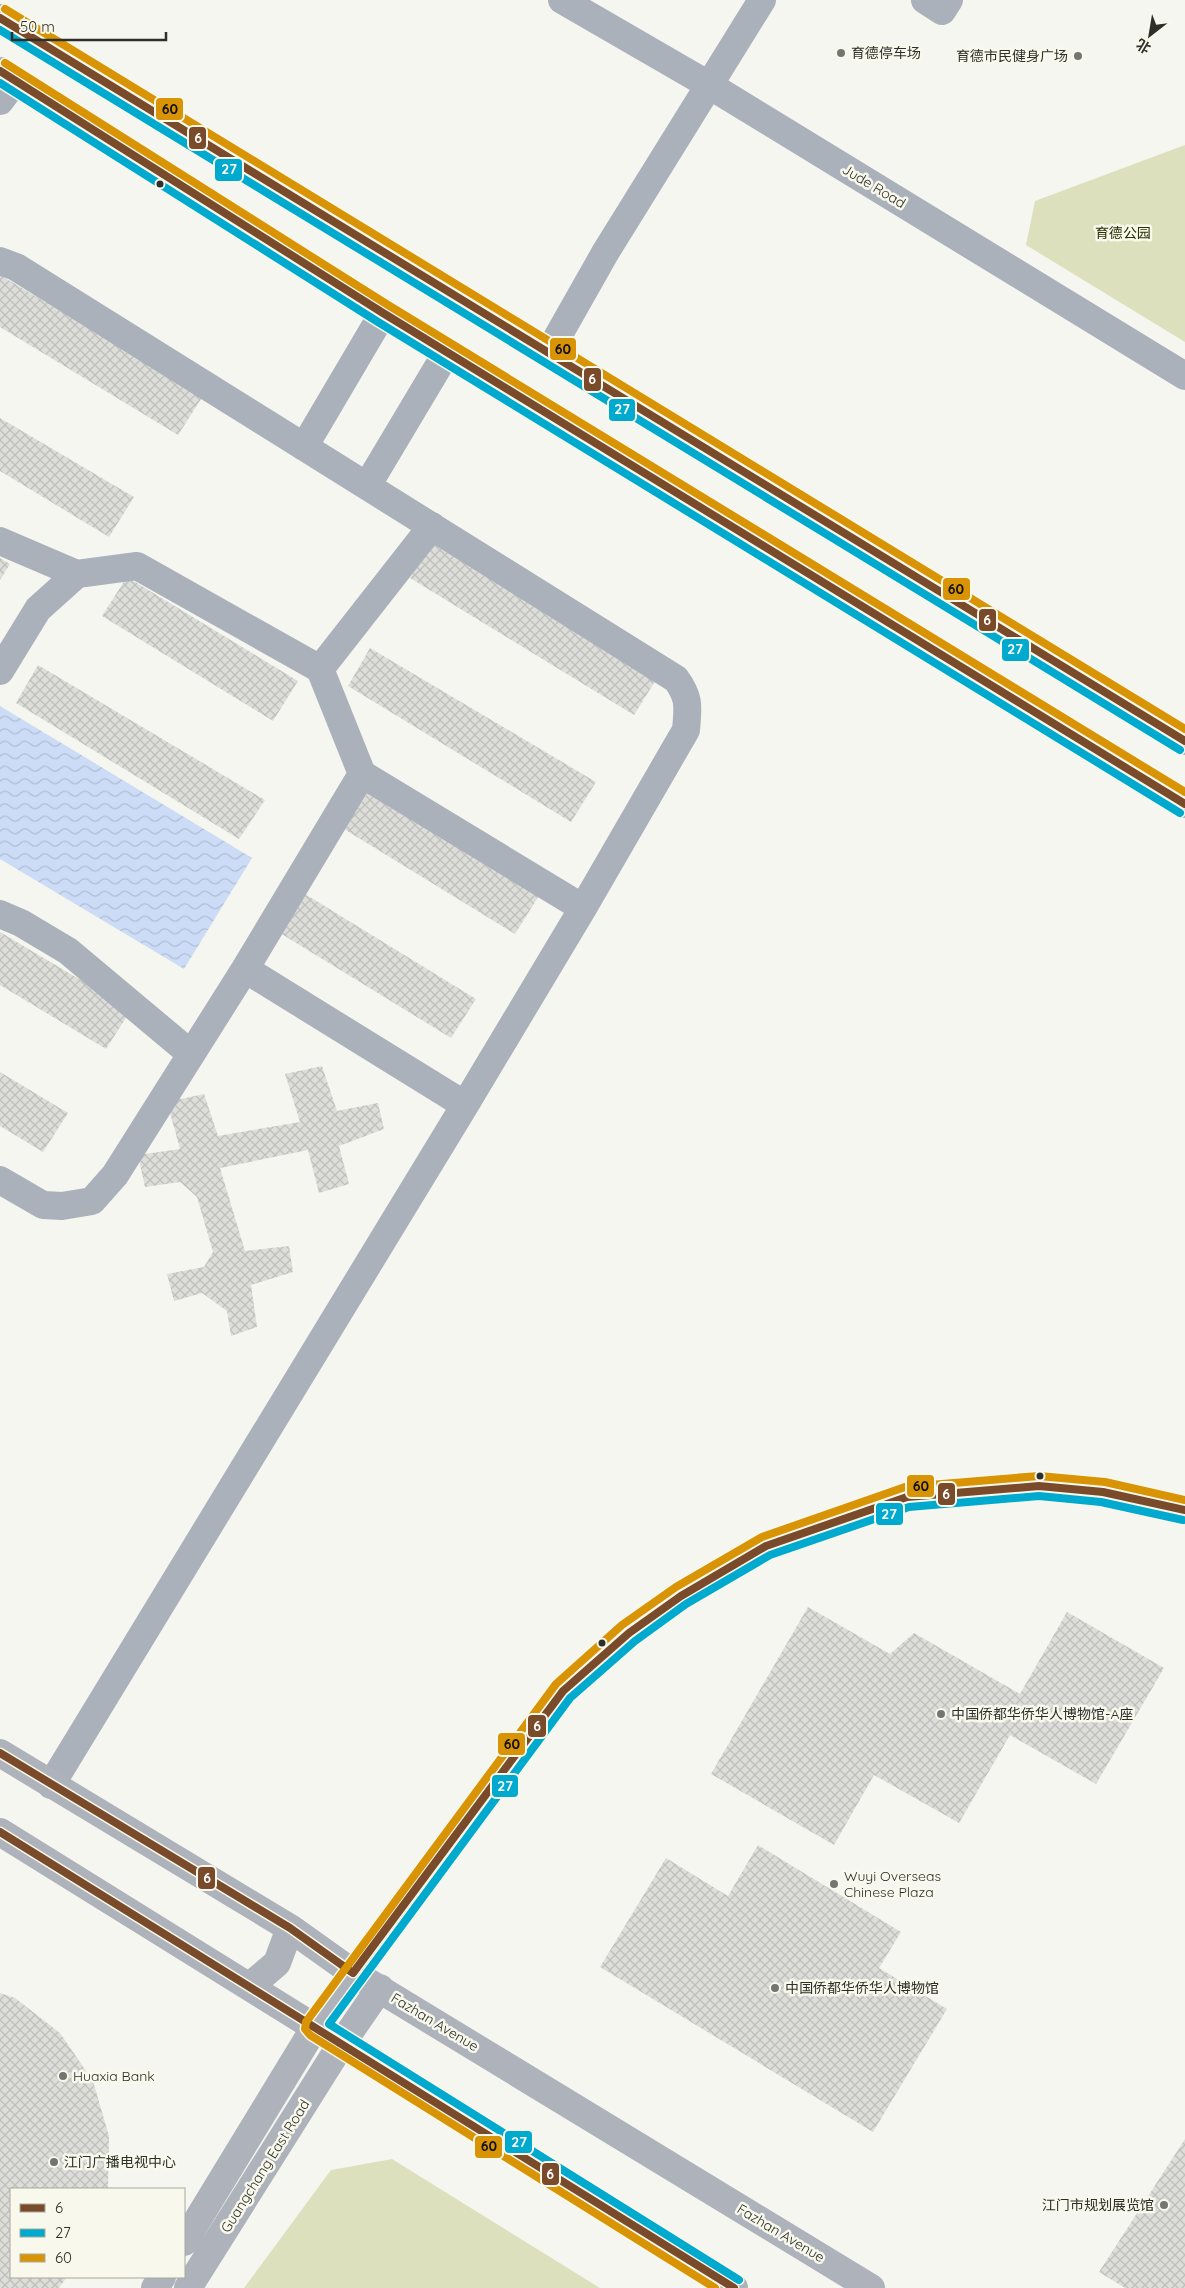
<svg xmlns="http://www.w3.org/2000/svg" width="1185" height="2288" font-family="Quicksand,'Noto Sans SC',sans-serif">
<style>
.green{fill:#dde0bd}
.water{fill:url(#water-waves)}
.building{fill:url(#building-cross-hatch)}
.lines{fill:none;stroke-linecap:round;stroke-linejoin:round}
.minor{stroke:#abb1bb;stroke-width:28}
.major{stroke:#adb2bb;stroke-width:28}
.bus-1-casing{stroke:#f8f9ec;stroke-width:11}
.bus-2-casing{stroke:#f8f9ec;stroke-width:11}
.bus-3-casing{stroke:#f8f9ec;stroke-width:11}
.bus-1{stroke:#7a4b2a;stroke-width:8}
.bus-2{stroke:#00a9ce;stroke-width:8}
.bus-3{stroke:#d99406;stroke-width:8}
.poi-dot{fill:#74756f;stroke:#f8f9ec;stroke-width:2}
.bus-dot{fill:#2e2f2a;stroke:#f8f9ec;stroke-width:2}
.labels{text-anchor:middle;stroke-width:5;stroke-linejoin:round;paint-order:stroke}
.poi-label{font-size:14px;fill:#2e2f2a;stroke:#f8f9ec;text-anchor:start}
.street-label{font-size:14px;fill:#2e2f2a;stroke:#f8f9ec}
.park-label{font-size:14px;fill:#2c2e00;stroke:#f8f9ec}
.line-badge{stroke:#f8f9ec;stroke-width:2}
.badge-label{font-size:14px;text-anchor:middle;font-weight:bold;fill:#fff}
.pale-badge-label{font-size:14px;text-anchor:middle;font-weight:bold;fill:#111}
</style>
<defs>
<pattern id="water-waves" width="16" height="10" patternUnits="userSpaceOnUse" patternTransform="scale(1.25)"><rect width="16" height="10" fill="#ccdcf7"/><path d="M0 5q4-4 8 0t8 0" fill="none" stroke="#b0bdd4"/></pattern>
<pattern id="building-cross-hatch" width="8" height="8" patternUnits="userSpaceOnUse" patternTransform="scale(1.25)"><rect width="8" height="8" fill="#ddded9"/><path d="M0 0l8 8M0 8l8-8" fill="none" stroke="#bebfba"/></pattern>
</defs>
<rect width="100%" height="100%" fill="#f5f6ef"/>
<path class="green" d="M1185,145V342L1026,245L1035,201Z
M392,2159L600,2288H244L331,2170Z"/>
<path class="water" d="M0,706L252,858L184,969L0,859Z"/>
<path class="building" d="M0,275L203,396L178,435L0,327Z
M0,418L134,497L109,537L0,471Z
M432,541L659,675L634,715L410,578Z
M0,558L10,564L0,580Z
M127,577L298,681L273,721L102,616Z
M370,648L596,782L571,822L348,686Z
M38,665L265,800L239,839L16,703Z
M369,790L540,894L515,934L344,829Z
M305,894L476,999L451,1038L280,933Z
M0,932L131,1010L106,1049L0,985Z
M322,1066L337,1111L378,1103L384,1129L339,1146L349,1184L319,1193L308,1150L220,1168L245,1251L289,1246L293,1272L251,1285L257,1327L231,1336L227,1311L202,1293L174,1301L167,1274L204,1267L213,1252L197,1197L180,1182L145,1187L138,1155L180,1149L167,1102L204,1094L218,1136L300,1122L285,1074Z
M0,1072L68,1113L43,1152L0,1126Z
M808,1607L890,1654L914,1633L1020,1694L1067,1612L1164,1668L1096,1784L1010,1735L959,1823L874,1775L834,1845L711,1774Z
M758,1845L901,1932L879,1968L947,2009L873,2132L600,1967L666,1858L728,1896Z
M0,1993L15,1998L60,2033L93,2081L109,2136L108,2189H11V2277H67L59,2288H0Z
M1185,2139V2288H1125L1099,2272Z"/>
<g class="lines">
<path class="minor" d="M562,0L709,85L1185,376
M925,0L942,11L949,0
M0,101L15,81
M0,261L16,267L676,679C690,698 688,707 686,730L583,908L465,1105L51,1785
M549,352L605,253L762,0
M304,447L383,313
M367,486L447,352
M0,541L77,574
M0,671L38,609L77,574L137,566L320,669
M362,774L320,669L432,526
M0,914L21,923L68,951L191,1054
M465,1105L245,969L362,774L583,908
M0,1180L43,1205L62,1206L92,1201L115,1175L245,969"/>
<path class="major" d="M0,18L1185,741
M0,71L383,313L1185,804
M0,1753L290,1928L353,1973L871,2288
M0,1832L734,2288
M250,1986L277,1963L290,1928
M184,2242L315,2027L353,1973L563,1691L629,1633L681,1596L766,1546L907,1497L1039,1486L1103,1492L1185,1510
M155,2288L162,2277
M188,2288L342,2043L380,1988"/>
<defs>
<path id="bus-1" d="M0,18L1185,741
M0,71L383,313L1185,804
M0,1753L290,1928L353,1973L563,1691L629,1633L681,1596L766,1546L907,1497L1039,1486L1103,1492L1185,1510
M0,1832L734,2288"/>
<path id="bus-2" d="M0,30L1180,750
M0,83L378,322L1180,813
M739,2280L329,2024L570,1698L635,1641L686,1604L770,1555L909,1507L1039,1496L1101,1502L1183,1520"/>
<path id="bus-3" d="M5,9L1185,729
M5,63L388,305L1185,792
M715,2288L310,2035L305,2029L306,2022L556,1684L622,1625L676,1587L762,1537L905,1487L1039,1476L1105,1482L1185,1500"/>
</defs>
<use href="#bus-1" class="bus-1-casing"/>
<use href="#bus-2" class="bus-2-casing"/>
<use href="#bus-3" class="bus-3-casing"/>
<use href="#bus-1" class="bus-1"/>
<use href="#bus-2" class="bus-2"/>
<use href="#bus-3" class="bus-3"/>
</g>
<g class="poi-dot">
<circle cx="841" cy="53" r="5"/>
<circle cx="1078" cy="56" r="5"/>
<circle cx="941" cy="1714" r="5"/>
<circle cx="834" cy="1884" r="5"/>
<circle cx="775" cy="1988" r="5"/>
<circle cx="63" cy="2076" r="5"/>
<circle cx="54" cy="2162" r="5"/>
<circle cx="1164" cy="2205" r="5"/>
</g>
<g class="bus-dot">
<circle cx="160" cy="184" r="4.5"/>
<circle cx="1040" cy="1476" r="4.5"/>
<circle cx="602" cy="1643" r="4.5"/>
</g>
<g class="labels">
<g class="poi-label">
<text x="851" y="58">育德停车场</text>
<text x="1068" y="61" text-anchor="end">育德市民健身广场</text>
<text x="951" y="1719">中国侨都华侨华人博物馆-A座</text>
<text x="844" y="1881">Wuyi Overseas<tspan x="844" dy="16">Chinese Plaza</tspan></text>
<text x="785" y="1993">中国侨都华侨华人博物馆</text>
<text x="73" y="2081">Huaxia Bank</text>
<text x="64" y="2167">江门广播电视中心</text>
<text x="1154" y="2210" text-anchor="end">江门市规划展览馆</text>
</g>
<g class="street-label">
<text transform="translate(874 186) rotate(31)" y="5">Jude Road</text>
<text transform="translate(435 2022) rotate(31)" y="5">Fazhan Avenue</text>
<text transform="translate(265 2166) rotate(-58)" y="5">Guangchang East Road</text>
<text transform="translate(781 2233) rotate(31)" y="5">Fazhan Avenue</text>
</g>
<g class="park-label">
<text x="1123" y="238">育德公园</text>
</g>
</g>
<g class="line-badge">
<rect x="155" y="97" width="29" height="24" rx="5" fill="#d99406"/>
<rect x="188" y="126" width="19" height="24" rx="5" fill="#7a4b2a"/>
<rect x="214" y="158" width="29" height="24" rx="5" fill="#00a9ce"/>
<rect x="549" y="337" width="28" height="24" rx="5" fill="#d99406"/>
<rect x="583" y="367" width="19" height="25" rx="5" fill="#7a4b2a"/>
<rect x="608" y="398" width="28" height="24" rx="5" fill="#00a9ce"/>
<rect x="942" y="577" width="29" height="24" rx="5" fill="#d99406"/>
<rect x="978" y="608" width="19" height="24" rx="5" fill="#7a4b2a"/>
<rect x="1001" y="638" width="29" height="24" rx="5" fill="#00a9ce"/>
<rect x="906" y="1474" width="29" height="24" rx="5" fill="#d99406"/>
<rect x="937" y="1482" width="19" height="24" rx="5" fill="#7a4b2a"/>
<rect x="875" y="1502" width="29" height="24" rx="5" fill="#00a9ce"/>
<rect x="527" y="1714" width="20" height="24" rx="5" fill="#7a4b2a"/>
<rect x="497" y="1732" width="29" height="24" rx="5" fill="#d99406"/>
<rect x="491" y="1774" width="28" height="24" rx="5" fill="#00a9ce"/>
<rect x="197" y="1866" width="19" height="24" rx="5" fill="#7a4b2a"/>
<rect x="504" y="2130" width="29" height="24" rx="5" fill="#00a9ce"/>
<rect x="474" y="2135" width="29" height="24" rx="5" fill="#d99406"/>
<rect x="541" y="2162" width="19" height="24" rx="5" fill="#7a4b2a"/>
</g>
<g class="badge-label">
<text x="198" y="143">6</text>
<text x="229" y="174">27</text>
<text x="592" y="384">6</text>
<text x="622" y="414">27</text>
<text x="987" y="625">6</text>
<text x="1015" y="654">27</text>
<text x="946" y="1499">6</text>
<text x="889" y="1519">27</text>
<text x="537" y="1731">6</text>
<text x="505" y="1791">27</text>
<text x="207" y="1883">6</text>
<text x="519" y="2147">27</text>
<text x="550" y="2179">6</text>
</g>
<g class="pale-badge-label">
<text x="170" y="114">60</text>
<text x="563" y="354">60</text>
<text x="956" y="594">60</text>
<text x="921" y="1491">60</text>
<text x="512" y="1749">60</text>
<text x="489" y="2151">60</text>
</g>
<rect x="10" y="2188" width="175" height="90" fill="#f8f9ec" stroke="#a7a89e"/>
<rect x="20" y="2204" width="25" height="8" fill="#7a4b2a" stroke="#a7a89e"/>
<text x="55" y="2213" font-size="15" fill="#2e2f2a">6</text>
<rect x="20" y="2229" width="25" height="8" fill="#00a9ce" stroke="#a7a89e"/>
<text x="55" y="2238" font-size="15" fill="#2e2f2a">27</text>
<rect x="20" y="2254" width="25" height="8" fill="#d99406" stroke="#a7a89e"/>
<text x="55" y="2263" font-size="15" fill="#2e2f2a">60</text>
<g transform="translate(1150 35) rotate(211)" stroke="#f8f9ec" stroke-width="4" paint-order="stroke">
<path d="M0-4L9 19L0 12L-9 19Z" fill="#2e2f2a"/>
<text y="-8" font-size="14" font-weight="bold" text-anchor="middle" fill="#2e2f2a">北</text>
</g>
<path d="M12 32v8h154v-8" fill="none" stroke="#2e2f2a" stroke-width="2.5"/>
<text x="20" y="32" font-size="15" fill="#2e2f2a" stroke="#f8f9ec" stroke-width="4" paint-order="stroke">50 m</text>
</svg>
